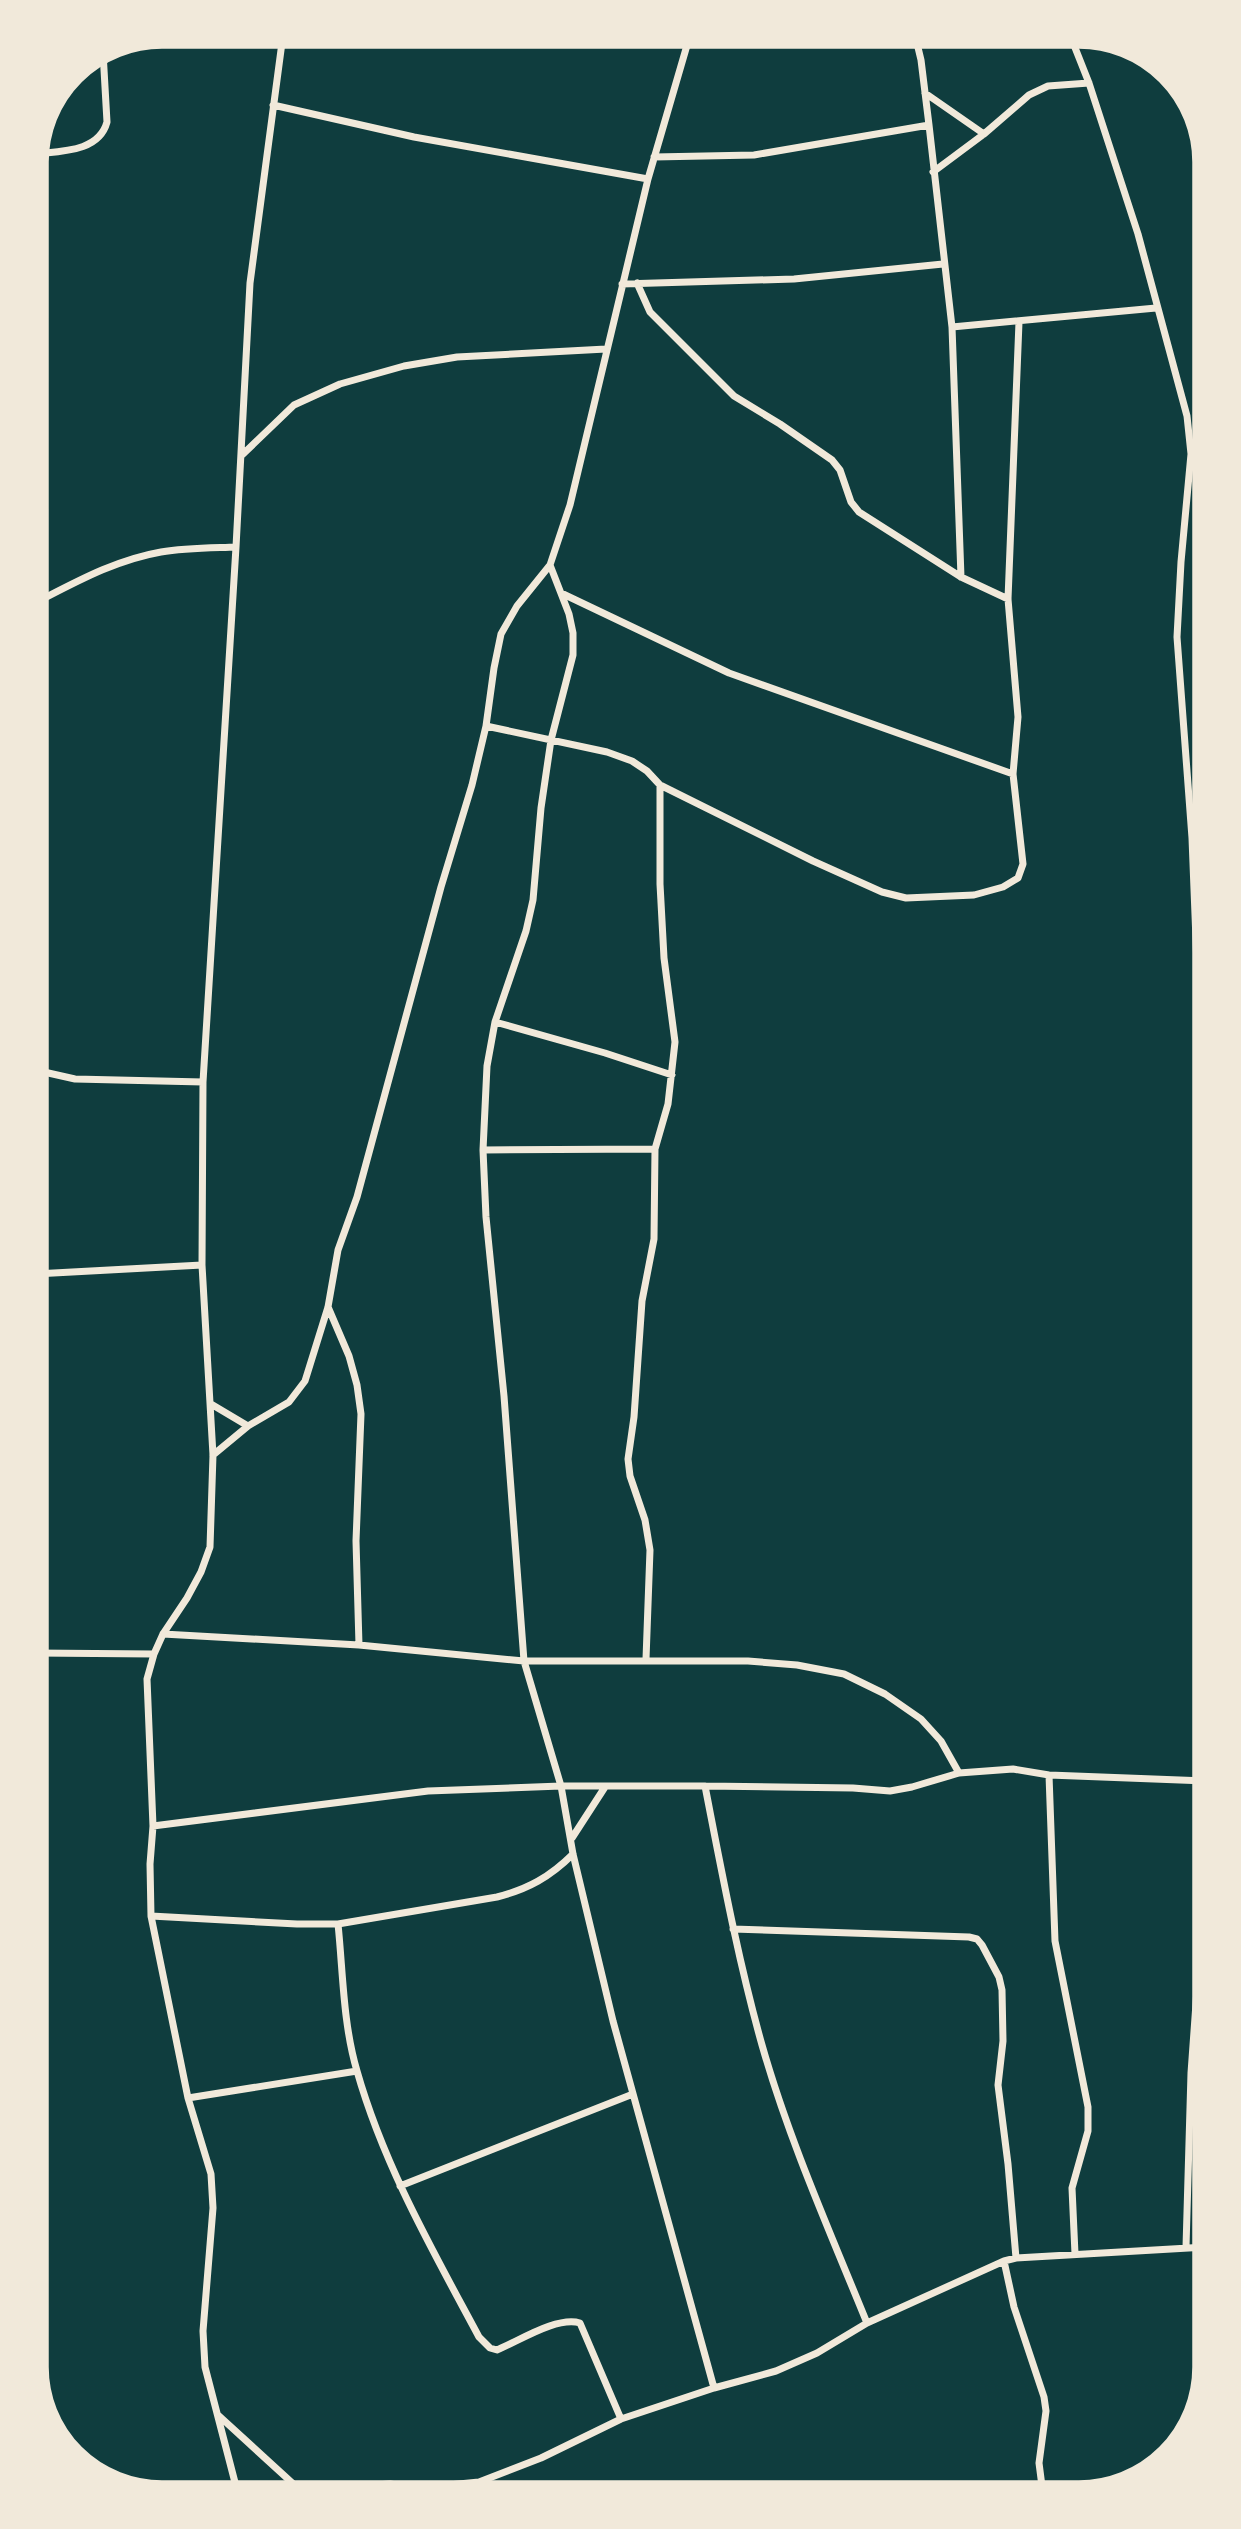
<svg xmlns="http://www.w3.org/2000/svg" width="1241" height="2529" font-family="'Archivo Narrow',sans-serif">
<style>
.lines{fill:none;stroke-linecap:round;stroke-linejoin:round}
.minor{stroke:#f1e9da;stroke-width:7}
.rim{fill:none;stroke:#f1e9da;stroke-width:3.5}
</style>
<rect width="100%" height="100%" fill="#0f3d3e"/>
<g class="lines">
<path class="minor" d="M633,35L688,45
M915,35L921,60L929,125L952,327L961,577
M1070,35L1089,83L1138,234L1187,416L1191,454L1181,562L1177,637L1192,838L1206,1196
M925,93L984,134
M273,105L414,137L648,179
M35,154C61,151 99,152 107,122L103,52
M654,157L754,155L929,125
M933,172L984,134L1029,95L1048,86L1089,83
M637,283L650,312L734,396L780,424L832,460L840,470L851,502L859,512L961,577L1008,599
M622,284L794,279L943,264
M952,327L1156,308
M1192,455L1206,476
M241,456L294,405L340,384L404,366L457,357L606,349
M550,565L569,614L573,633V655L551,740L541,808L533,900L526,931L495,1022L487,1066L483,1150L486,1217L504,1396L524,1661L561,1786L573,1854L613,2021L714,2388
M561,593L729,673L1013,774
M35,603C76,582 115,560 161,552C185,548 212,548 236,547
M486,726L607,752L632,761L647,771L660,785L813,861L882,892L906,898L974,895L1003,887L1018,878L1023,864L1013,774L1018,717L1008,599L1019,322
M1192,838L1206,836
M495,1022L605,1053L672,1075
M35,1070L75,1079L203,1082
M483,1150L655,1149
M35,1274L202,1265
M328,1307L349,1356L357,1385L361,1414L356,1541L359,1645
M211,1404L248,1426
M213,1455L248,1426L289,1402L305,1381L328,1307L338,1250L357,1197L441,887L472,785L486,726L494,668L501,634L517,606L550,565L570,505L648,179L690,35
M163,1634L359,1645L524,1661H748L797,1665L844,1674L885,1694L921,1719L941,1741L959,1773
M35,1653L154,1654
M646,1659L650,1550L645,1520L630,1476L628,1459L634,1417L642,1301L654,1239L655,1149L668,1104L675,1042L664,958L660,884V785
M1049,1775L1055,1941L1088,2107V2131L1072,2188L1075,2254
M705,1786C722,1873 738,1960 762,2045C789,2140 830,2232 867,2323
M153,1826L428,1791L561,1786H705L853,1788L890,1791L912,1787L959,1773L1013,1769L1049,1775L1206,1781
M572,1838L605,1787
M151,1916L297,1924H338L497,1897C528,1889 550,1877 573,1854
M338,1924C343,1972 343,2024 357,2071C384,2166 433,2251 479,2337L490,2348L497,2350C519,2341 557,2316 580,2323L621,2419
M733,1929L969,1937L977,1939L982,1945L999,1977L1002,1990L1003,2041L998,2085L1008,2164L1016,2258
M188,2098L357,2071
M400,2186L633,2094
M1186,2247L1191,2073L1206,1864
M1004,2261L1014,2307L1044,2397L1046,2411L1039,2463L1043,2494
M218,2415L300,2490
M238,2494L205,2367L203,2331L213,2208L211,2174L188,2098L151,1916L150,1864L153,1826L147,1679L154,1654L163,1634L187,1598L201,1572L210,1547L213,1455L202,1265L203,1082L236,547L250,283L283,35
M282,2494L300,2490L390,2484L418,2488L479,2482L541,2458L621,2419L714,2388L776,2371L817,2353L867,2323L1004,2261L1016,2258L1206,2247"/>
</g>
<path d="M0 0H1241V2529H0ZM162 47H1079A115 115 0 0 1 1194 162V2367A115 115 0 0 1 1079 2482H162A115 115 0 0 1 47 2367V162A115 115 0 0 1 162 47Z" fill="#f1e9da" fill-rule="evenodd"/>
<path class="rim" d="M162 47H1079A115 115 0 0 1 1194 162V2367A115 115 0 0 1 1079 2482H162A115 115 0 0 1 47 2367V162A115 115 0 0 1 162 47Z"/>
</svg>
